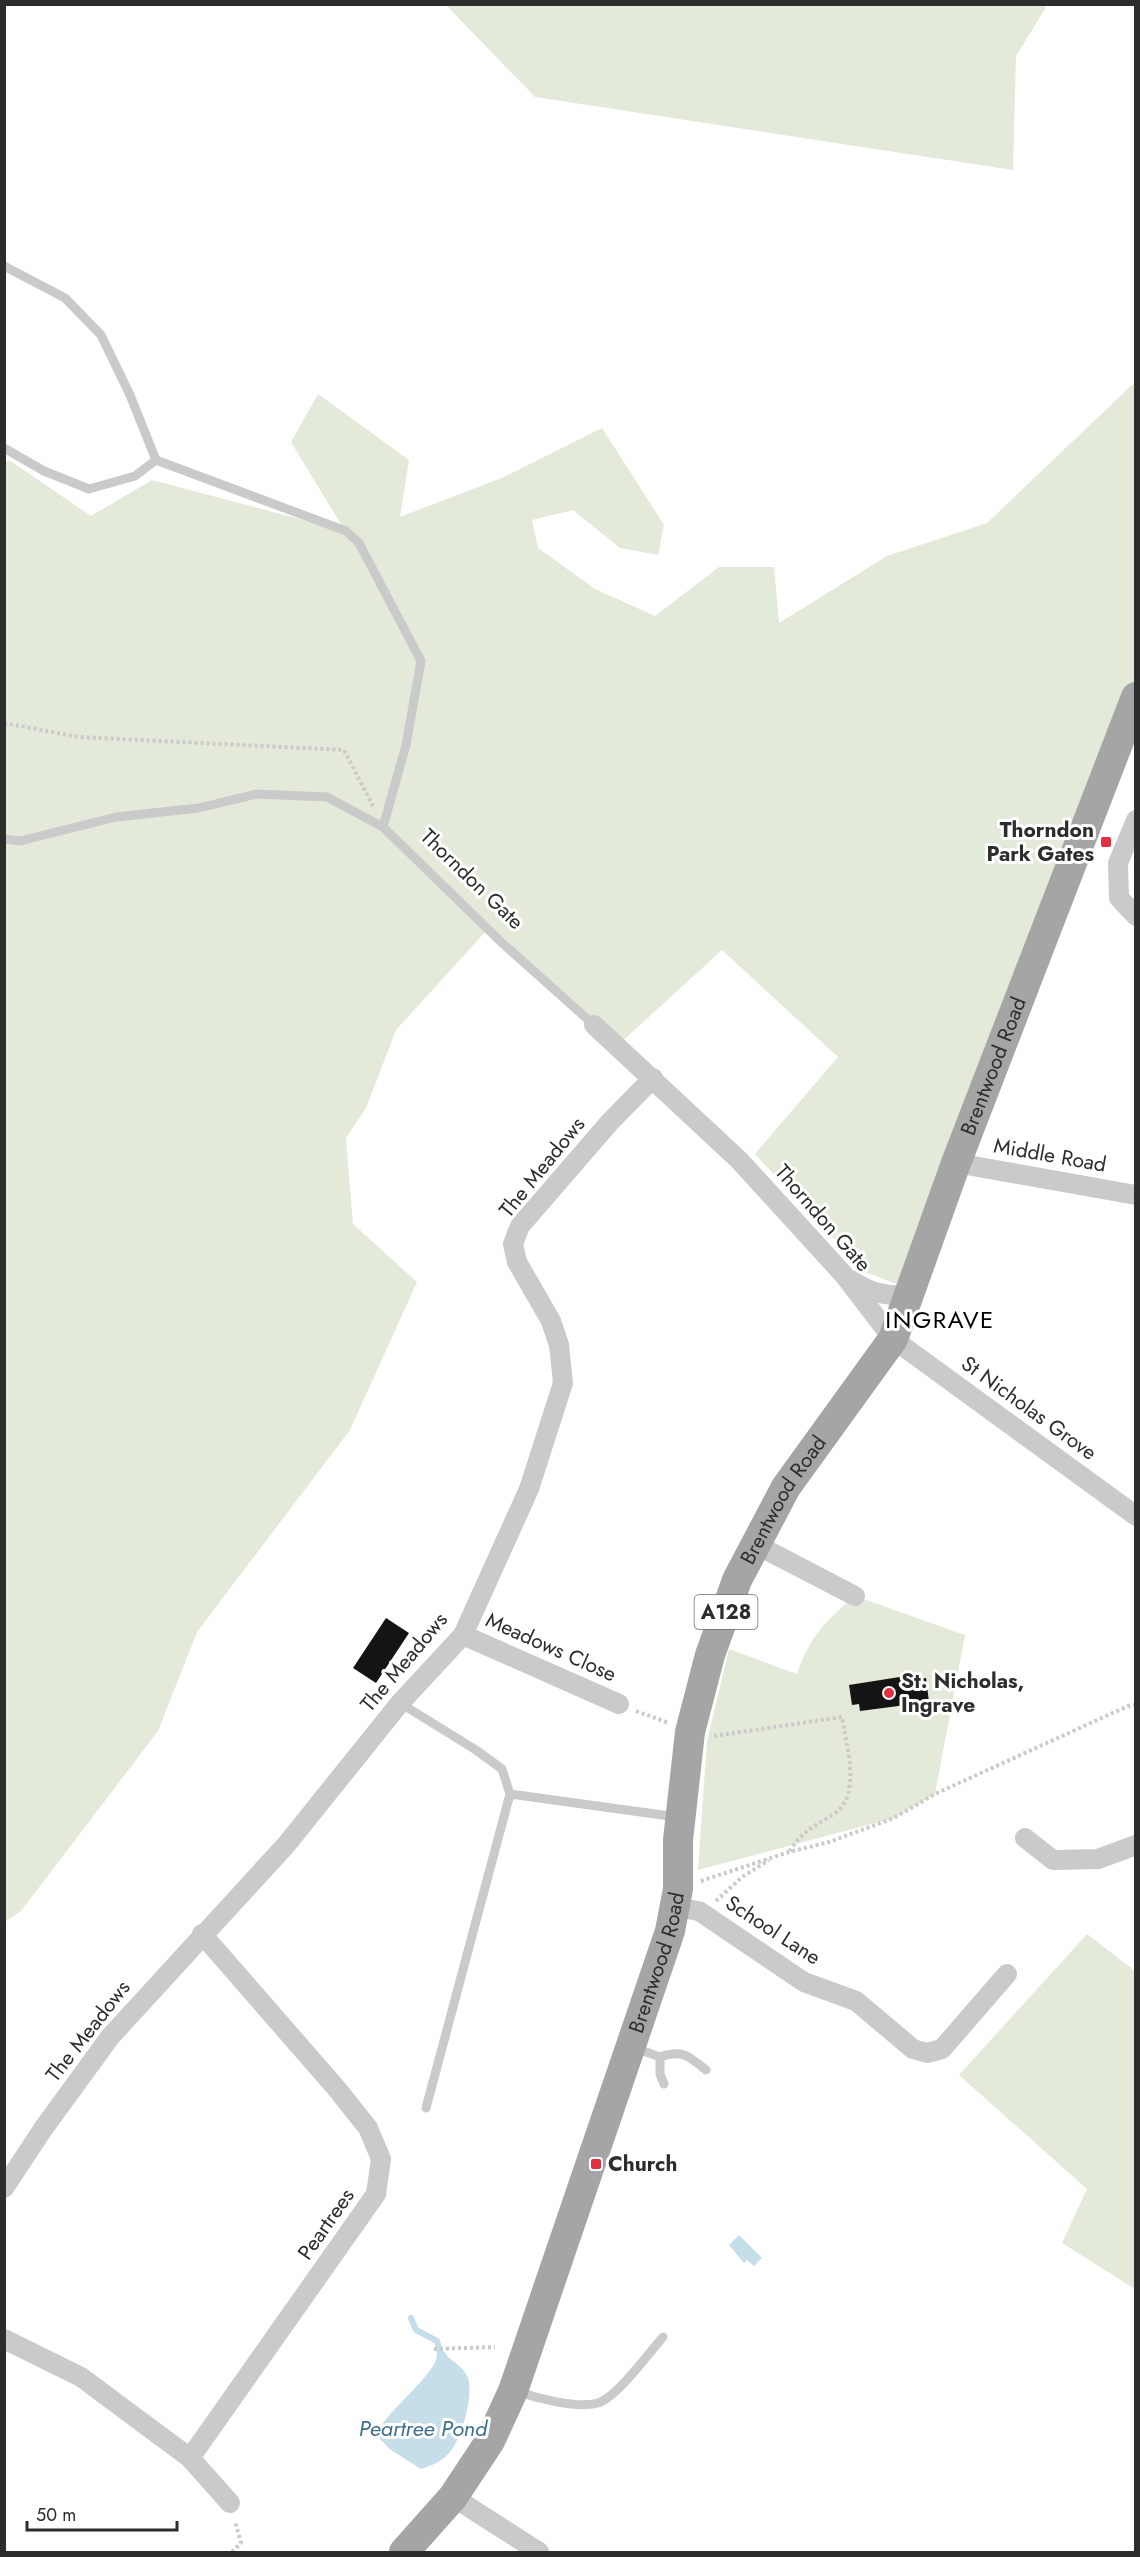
<svg xmlns="http://www.w3.org/2000/svg" width="1140" height="2557" font-family="Jost,sans-serif">
<style>
.green{fill:#e3eada}
.water{fill:#c6ddea}
.lines{fill:none;stroke-linecap:round;stroke-linejoin:round}
.stream{stroke:#c6ddea;stroke-width:6}
.building{fill:#141414}
.path{stroke:#cacaca;stroke-width:4;stroke-dasharray:3 3;stroke-linecap:butt}
.lane{stroke:#cacaca;stroke-width:9}
.street{stroke:#cacaca;stroke-width:20}
.primary{stroke:#a5a5a5;stroke-width:30}
.poi-dot{fill:#e32f40;stroke:#fff;stroke-width:2}
.labels{text-anchor:middle;stroke-width:6;stroke-linejoin:round;paint-order:stroke}
.shield{fill:#fff;stroke:#6c6c6c;stroke-width:1.5}
.shield-label{font-size:20px;font-weight:bold;fill:#2d2d2d}
.poi-label{font-size:21px;font-weight:bold;fill:#2d2d2d;stroke:#fff;text-anchor:start}
.street-label{font-size:21px;fill:#2d2d2d;stroke:#fff}
.water-label{font-size:22px;font-style:italic;fill:#3c6f8d;stroke:#fff}
.quarter-label{font-size:24px;letter-spacing:1.5px;fill:#000;stroke:#fff}
</style>
<rect width="100%" height="100%" fill="#fff"/>
<path class="green" d="M1045,4V9L1016,56L1013,170L535,97L446,5Z
M1135,382V697L912,1290L865,1272L755,1154L838,1057L722,950L617,1046L488,929L396,1030L366,1108L346,1138L353,1224L417,1282L350,1430L197,1632L158,1731L21,1911L5,1922L4,463L9,460L91,516L152,480L345,531L291,442L318,394L409,460L400,517L504,477L602,428L664,525L658,555L620,548L573,510L532,520L538,548L595,589L655,616L719,567H774L779,623L887,556L987,523Z
M855,1596L965,1635L935,1794L894,1818L698,1870L707,1741L729,1649L797,1674C809,1638 825,1621 855,1596Z
M1087,1934L1135,1971V2289L1062,2243L1087,2189L959,2075Z"/>
<path class="water" d="M739,2235L762,2258L754,2266L747,2260L744,2263L729,2245Z
M444,2351C450,2363 462,2363 468,2378C474,2395 461,2441 449,2453C441,2462 431,2466 421,2469L391,2450L376,2435C387,2409 439,2373 437,2353Z"/>
<g class="lines">
<path class="stream" d="M411,2318L416,2330L437,2341L440,2352"/>
</g>
<path class="building" d="M386,1618L409,1633L376,1683L353,1668Z
M906,1676L907,1680L926,1678L929,1702L860,1711L859,1704L852,1705L849,1685Z"/>
<g class="lines">
<path class="path" d="M4,723L79,737L344,750L373,806
M636,1711L669,1723
M714,1736L842,1717C846,1744 862,1795 835,1813C815,1827 803,1829 790,1851
M701,1881L789,1852L829,1842L894,1818L935,1794L1128,1706L1136,1705
M716,1901L742,1877L769,1860
M434,2349L495,2347
M232,2552L241,2543L235,2521"/>
<path class="lane" d="M4,266L65,298L101,335L130,395L156,460
M4,448L44,471L89,489L135,476L156,460
M156,460L346,531L359,543L421,661L406,745L383,827
M4,839L20,841L116,817L199,808L256,794L327,797L383,827L500,941L594,1025
M400,1703L476,1750L502,1769L510,1794L426,2108
M510,1794L677,1817
M635,2048L660,2057C682,2049 689,2056 706,2070
M660,2057V2074L664,2084
M516,2391C536,2398 577,2409 598,2403C617,2397 649,2353 663,2337"/>
<path class="street" d="M1136,820L1118,863L1119,898L1136,916
M594,1025L739,1160L844,1275L893,1339L1136,1516
M956,1163L1136,1195
M851,1280C869,1292 887,1298 910,1294
M755,1544L855,1596
M463,1635L619,1704
M1025,1838L1053,1860L1098,1859L1136,1845
M674,1907L699,1911L804,1982L856,2001L913,2049L927,2053L942,2049L1007,1974
M4,2188L43,2129L110,2037L286,1845L400,1703L463,1635L529,1489L563,1383L559,1345L551,1321L517,1262L513,1244L520,1226L609,1123L653,1078
M4,2339L81,2377L190,2458L230,2503
M190,2458L376,2194L381,2159L368,2128L337,2089L202,1934
M453,2497L539,2552"/>
<path class="primary" id="s1" d="M404,2552L453,2497L490,2441L513,2391L670,1931L678,1889V1840L690,1732L710,1655L737,1580L786,1487L893,1339L956,1163L1136,697"/>
</g>
<g class="poi-dot">
<rect x="1100" y="836" width="12" height="12" rx="3"/>
<circle cx="889" cy="1693" r="6"/>
<rect x="590" y="2158" width="12" height="12" rx="3"/>
</g>
<g class="labels">
<rect class="shield" x="694.5" y="1595" width="63" height="34" rx="4.5"/>
<g class="shield-label">
<text x="726" y="1619">A128</text>
</g>
<g class="poi-label">
<text x="1094" y="837" text-anchor="end">Thorndon<tspan x="1094" dy="24">Park Gates</tspan></text>
<text x="901" y="1688">St. Nicholas,<tspan x="901" dy="24">Ingrave</tspan></text>
<text x="608" y="2171">Church</text>
</g>
<g class="street-label">
<text transform="translate(472 879) rotate(44)" y="7">Thorndon Gate</text>
<text dy="7" stroke="none"><textPath href="#s1" startOffset="1620">Brentwood Road</textPath></text>
<text transform="translate(1050 1155) rotate(10)" y="7">Middle Road</text>
<text transform="translate(542 1167) rotate(-51)" y="7">The Meadows</text>
<text transform="translate(823 1218) rotate(49)" y="7">Thorndon Gate</text>
<text transform="translate(1029 1408) rotate(36)" y="7">St Nicholas Grove</text>
<text dy="7" stroke="none"><textPath href="#s1" startOffset="1134">Brentwood Road</textPath></text>
<text transform="translate(551 1647) rotate(24)" y="7">Meadows Close</text>
<text transform="translate(404 1662) rotate(-50)" y="7">The Meadows</text>
<text transform="translate(773 1930) rotate(33)" y="7">School Lane</text>
<text dy="7" stroke="none"><textPath href="#s1" startOffset="648">Brentwood Road</textPath></text>
<text transform="translate(88 2031) rotate(-52)" y="7">The Meadows</text>
<text transform="translate(326 2224) rotate(-55)" y="7">Peartrees</text>
</g>
<g class="water-label">
<text x="423" y="2436">Peartree Pond</text>
</g>
<g class="quarter-label">
<text x="940" y="1328">INGRAVE</text>
</g>
</g>
<rect width="1140" height="2557" fill="none" stroke="#2d2d2d" stroke-width="12"/>
<path d="M27 2521v9h150v-9" fill="none" stroke="#2d2d2d" stroke-width="3"/>
<text x="36" y="2521" font-size="18" fill="#2d2d2d" stroke="#ffffff" stroke-width="4.5" paint-order="stroke">50 m</text>
</svg>
